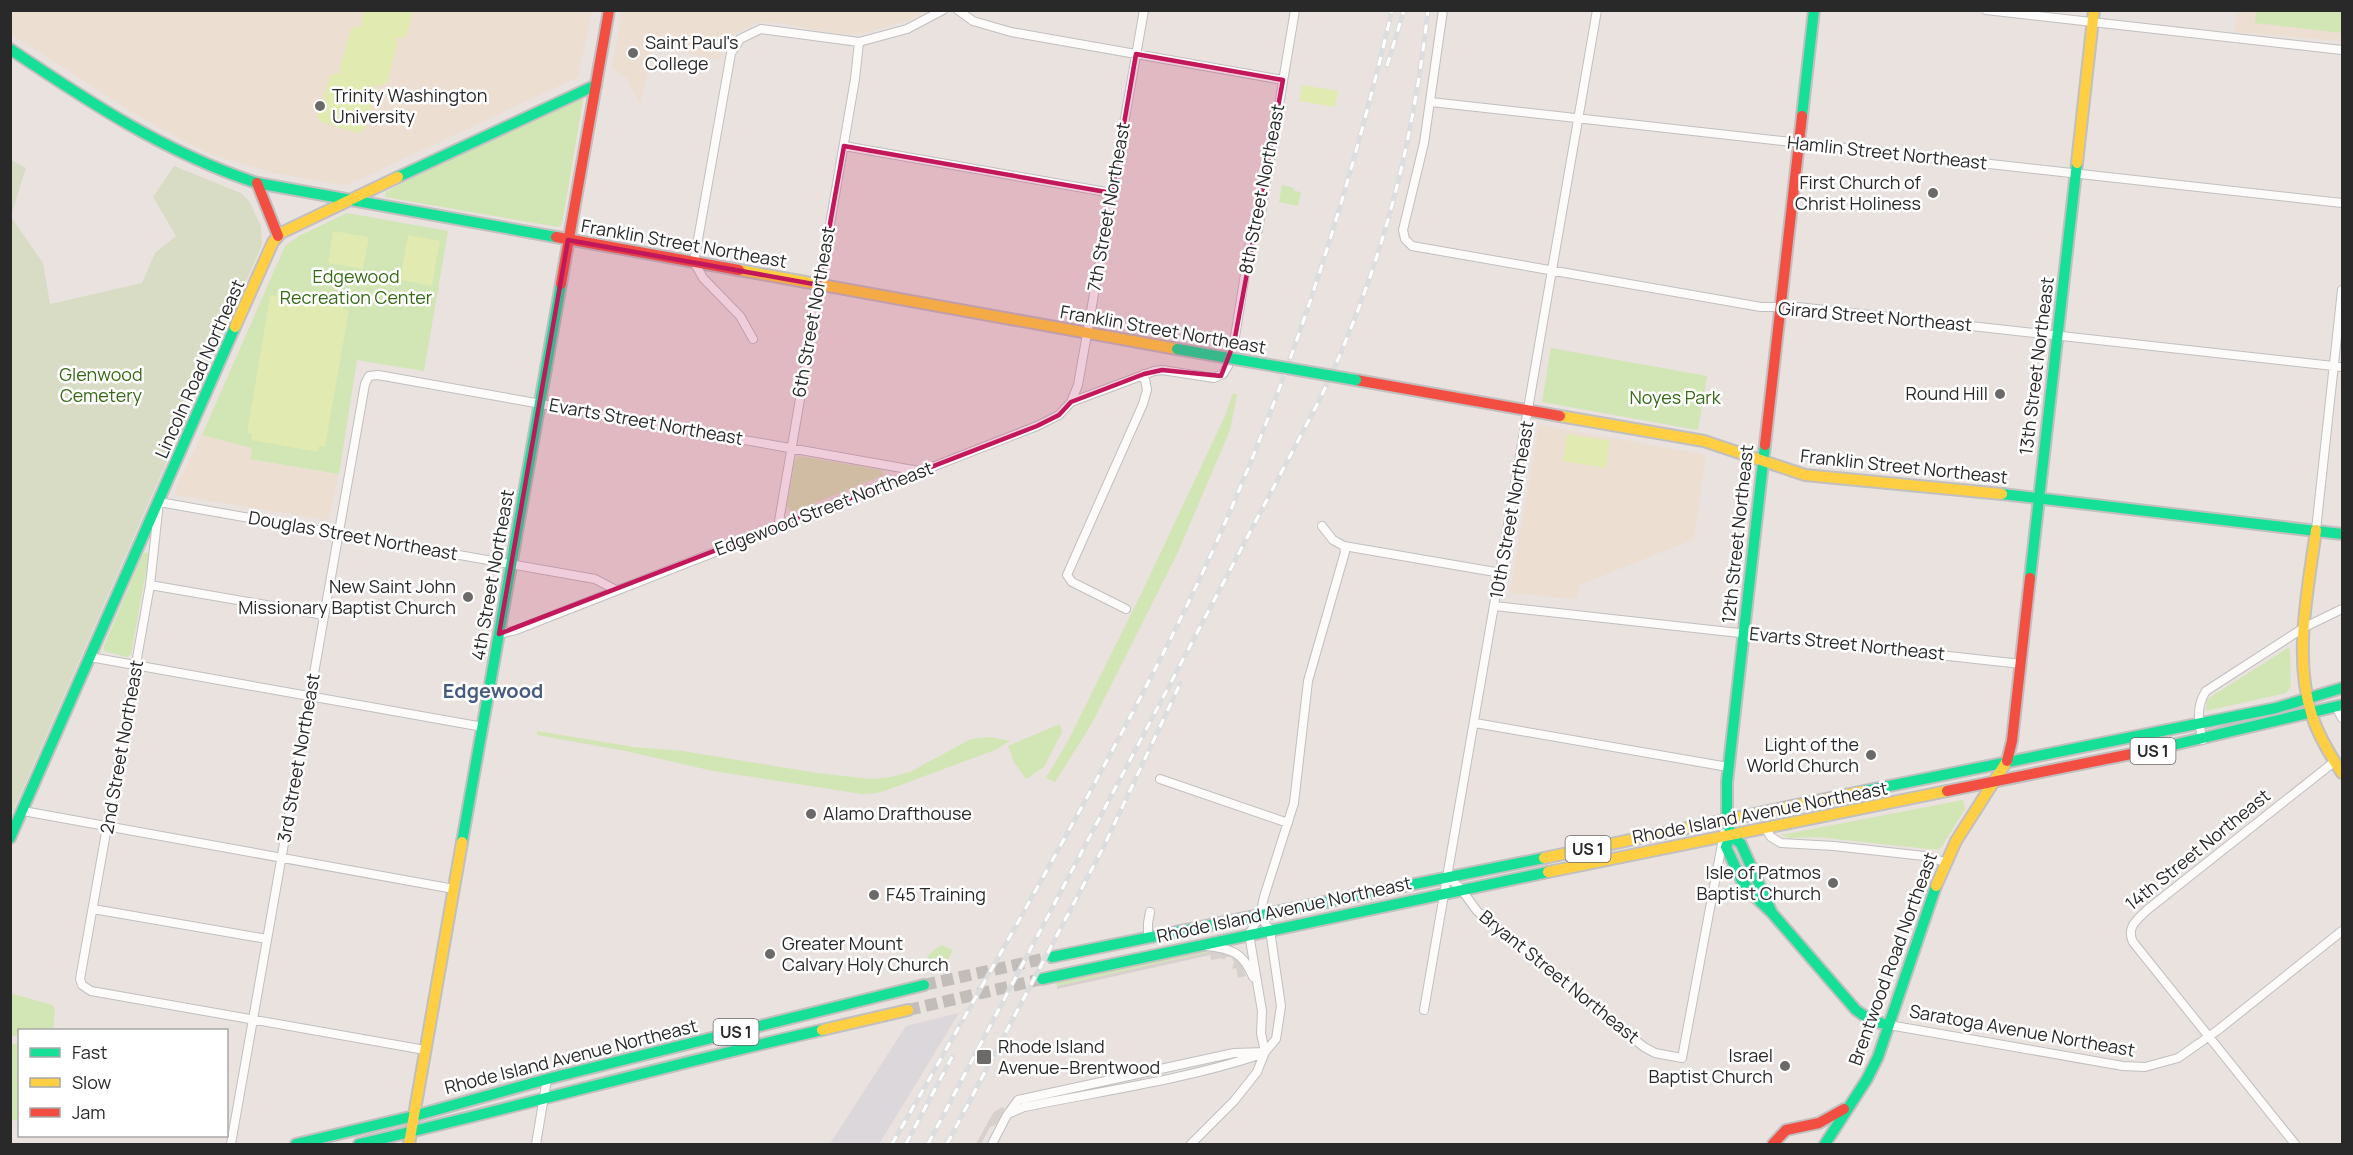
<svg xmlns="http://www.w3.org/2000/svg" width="2353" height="1155" font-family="Manrope,sans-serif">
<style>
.industrial{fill:#dbd7da}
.education{fill:#edded2}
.green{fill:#d2e5b4}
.cemetery{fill:#d8dcc5}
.pitch{fill:#e0eab1}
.plaza{fill:#d7d0cd}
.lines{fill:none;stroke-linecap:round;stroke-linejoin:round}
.primary-tunnel{stroke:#c3bdba;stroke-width:12;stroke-dasharray:12 6;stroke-linecap:butt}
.street-casing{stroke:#c1bfc0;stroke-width:10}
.fast-casing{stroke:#c1bfc0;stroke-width:14}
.slow-casing{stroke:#c1bfc0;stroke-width:14}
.jam-casing{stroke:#c1bfc0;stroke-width:14}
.street{stroke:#fcfbfa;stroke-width:8}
.fast{stroke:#16e098;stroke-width:10}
.slow{stroke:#ffcf43;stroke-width:10}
.jam{stroke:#f24e42;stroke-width:10}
.rail-casing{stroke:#dcddde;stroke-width:5}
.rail{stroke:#fff;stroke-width:3;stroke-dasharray:9;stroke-linecap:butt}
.fast-bridge-casing{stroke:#c1bfc0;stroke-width:14;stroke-linecap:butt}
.fast-bridge{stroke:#16e098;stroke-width:10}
.marked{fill:#c2185b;fill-opacity:0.2;stroke:#c2185b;stroke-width:4.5;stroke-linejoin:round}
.poi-dot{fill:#6c6a68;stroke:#fff;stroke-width:2}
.labels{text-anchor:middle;stroke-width:5;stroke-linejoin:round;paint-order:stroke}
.shield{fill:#fff;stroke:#696969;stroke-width:1.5}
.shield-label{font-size:16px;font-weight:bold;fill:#292929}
.poi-label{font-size:18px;fill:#292929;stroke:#fff;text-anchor:start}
.street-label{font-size:18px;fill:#292929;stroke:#fff}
.park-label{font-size:18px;fill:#376b15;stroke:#fff}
.neighbourhood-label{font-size:20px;font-weight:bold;fill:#465b7d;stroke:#fff}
</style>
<rect width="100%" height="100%" fill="#e9e2de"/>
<path class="industrial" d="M959,1013L879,1144H830L906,1026Z"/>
<path class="education" d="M10,11H592L578,77L358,180L343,185L274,173L210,154L178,138L137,115L11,34Z
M622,11V10L927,11L906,21L862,34H838L778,23L759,22L735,34L725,47L719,60L654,46L640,104L626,77L612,68Z
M2237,11H2342V41L2235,32Z
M1539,425L1706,455L1694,539L1579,585L1576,599L1510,593Z
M202,435L252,448L251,459L339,474L328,520L175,495L177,485Z"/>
<path class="green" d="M2256,11H2342V33L2255,23Z
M581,99L583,100L562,224L558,227L385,197L386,192L398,185Z
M1282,185L1294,188V191L1301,192L1298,206L1279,202Z
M347,213L448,231L424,371L357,360L339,474L250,459L252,448L202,435L285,246L299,236Z
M1551,348L1707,376L1698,430L1542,402Z
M1233,393L1237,395L1230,430L1178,552L1091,725L1055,782L1046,778L1068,741L1143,590L1225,416Z
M799,456L881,470L884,475L792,512L787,506L795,460Z
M147,552L149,555L131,654L127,657L104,651V646L143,554Z
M2288,648L2290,649L2291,686L2286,693L2206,711L2207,700L2212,696Z
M1060,724L1062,732L1044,767L1026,779L1014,762L1008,746Z
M537,731L634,747L683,751L817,773L871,779L891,777L910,772L971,739L991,737L1010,741L995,750L890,789L877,793L862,794L713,771L626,751L537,735Z
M1963,800L1965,809L1942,846L1937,850L1818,837L1790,838L1781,835Z
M942,945L953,950L947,962L930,968H926C923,956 933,950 942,945Z
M1209,949L1210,952L1057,986L1056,983Z
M10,993L52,1005L55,1009L53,1030H20L19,1034L11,1037Z
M19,1042H20L19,1121L10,1119L11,1045Z"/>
<path class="cemetery" d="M11,160L26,168L11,215Z
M174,166L241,193L249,201L261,226L262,245L11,816V217L43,263L50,304L142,283L155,253L176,236L153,197Z"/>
<path class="pitch" d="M364,11H413L407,34L401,39L394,37L398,42L387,82L381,86L373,84L376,90L365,129L358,133L321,122L317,116L330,76L337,73L342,74L340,68L351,29L358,26L363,27L361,21Z
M1302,85L1338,91L1335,107L1299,101Z
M333,231L369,237L363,269L328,263Z
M408,235L440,241L432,286L400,280Z
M278,290L344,302L343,309L349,310L325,447L319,446L318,452L251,440L252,434L247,433L270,296H276Z
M1567,434L1610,441L1606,468L1563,461Z"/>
<path class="plaza" d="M1209,949L1225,950L1240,961L1246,976L1238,978L1236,968L1232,969L1234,962L1231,957H1226L1224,960L1222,958L1211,960L1210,955L1057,989V986L1209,952Z
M1002,1107L1004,1108L1003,1113L996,1125L990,1127L981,1144H976L993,1113Z"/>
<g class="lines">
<path class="primary-tunnel" d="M924,985L1052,957
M908,1010L1042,979"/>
<defs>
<path id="street" d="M958,10L973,21L1011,32L1283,80
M1443,10L1424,143L1403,230L1405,239L1412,246L1761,307H1798L2342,367
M1986,10L2342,50
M1431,102L2342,203
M844,146L1112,193
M753,339L740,316L703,278L694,262L731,53L740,39L761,29L859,42
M1071,402L1078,385L1144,10
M1322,526L1333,540L1344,546L1501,573
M778,527L855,79L859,42L907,29L943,10
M2316,530L2342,290
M150,585L324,615
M1495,606L2021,664
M1126,609L1072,582L1067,575L1143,404L1147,390L1144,374
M499,634L516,630L572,608L1037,426L1059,415L1071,402L1154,371L1162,370L1214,378L1223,374L1228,366L1234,343L1250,243L1258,230L1295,10
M90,657L483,727
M2336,707L2342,718
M1475,723L1728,767
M2203,740C2198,723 2196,706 2206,691L2305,627L2342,609
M1160,779L1288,823
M23,811L454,889
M1765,828L1771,837L1781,843L1834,846L1924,856L1945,862
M1449,878L1461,889L1477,911L1644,1047L1655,1053L1682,1058L1724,833
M93,909L267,939
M1148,938V923L1150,912
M1207,946C1232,949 1243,952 1253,977
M1424,1010L1597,10
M1889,1025L2123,1066L2145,1067L2178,1058L2218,1030L2342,931
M425,1050L91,991L82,985L80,979L150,585L159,502L595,579L616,590
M1265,1052L1261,1033L1262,1011L1249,934L1260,916L1264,897L1294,803L1308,681L1345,552L1344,546
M1008,1114L1024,1107C1102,1091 1183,1080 1259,1055
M231,1144L365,384L369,376L378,375L423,383L919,471
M536,1144L547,1079
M992,1144L1007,1115L1018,1100L1234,1053L1265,1052
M1191,1144L1234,1101L1257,1072L1265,1052L1276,1039L1281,1006L1270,930L1260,916
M2295,1144L2133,942C2126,927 2137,920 2147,910L2334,762"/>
<path id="fast" d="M10,49C89,102 166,153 257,183L556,237
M1802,116L1814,10
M398,177L596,85
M1765,445L1727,782V820L1731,835L1741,844L1772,913
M2002,494L2342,534
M2030,578L2077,163
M2156,749L2342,705
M1864,791L2276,708L2342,688
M1731,835L1726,847L1741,879L1751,893L1772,913L1856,1010L1872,1021L1889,1025
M10,838L235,327
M462,842L561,284
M1052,957L1544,858
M1042,979L1548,872
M296,1144L414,1116L551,1078L924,985
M359,1144C514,1108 667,1065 822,1030
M1825,1144L1867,1079L1878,1057L1936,886"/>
<path id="slow" d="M2077,163L2094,10
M739,270L1177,349
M235,327L273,242L281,233L398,177
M1560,416L1704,441L1805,475L2002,494
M2316,530C2308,590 2293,657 2312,716C2319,737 2330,755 2342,773
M1544,858L1864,791
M1548,872L1947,791
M1936,886L1956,841L2007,761
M822,1030L908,1010
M409,1144L462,842"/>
<path id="jam" d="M257,183L278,236
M556,237L739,270
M561,284L609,10
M1356,380L1560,416
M1765,445L1802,116
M2007,761L2012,741L2030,578
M1947,791L2156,749
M1773,1144L1786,1130L1819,1123L1844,1109"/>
</defs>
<use href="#street" class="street-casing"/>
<use href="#fast" class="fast-casing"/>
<use href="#slow" class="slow-casing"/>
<use href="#jam" class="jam-casing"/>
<use href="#street" class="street"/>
<use href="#fast" class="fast"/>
<use href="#slow" class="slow"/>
<use href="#jam" class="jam"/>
<defs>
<path id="rail" d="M1387,66L1404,10
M892,1144C957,1031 1022,916 1085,801C1130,718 1174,636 1213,550C1291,377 1349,195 1392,10
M906,1144L952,1057
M928,1144L1320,399C1381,270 1412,152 1428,10
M947,1144L1104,846L1180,684"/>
</defs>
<use href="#rail" class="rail-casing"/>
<use href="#rail" class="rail"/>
<defs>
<path id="fast-bridge" d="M1177,349L1356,380"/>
</defs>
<use href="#fast-bridge" class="fast-bridge-casing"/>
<use href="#fast-bridge" class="fast-bridge"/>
</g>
<path class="marked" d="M1136,54L1283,80L1234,343L1221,376L1162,370L1144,374L1071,402L1059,415L1037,426L499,634L568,240L819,285L844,146L1112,193Z"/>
<g class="poi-dot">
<circle cx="633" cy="53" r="6"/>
<circle cx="320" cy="106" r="6"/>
<circle cx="1933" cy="193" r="6"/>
<circle cx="2000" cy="394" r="6"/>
<circle cx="468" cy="597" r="6"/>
<circle cx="1871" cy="755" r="6"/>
<circle cx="811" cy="814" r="6"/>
<circle cx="1833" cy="883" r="6"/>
<circle cx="874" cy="895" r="6"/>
<circle cx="770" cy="954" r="6"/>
<rect x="976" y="1049" width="16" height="16" rx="3"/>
<circle cx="1785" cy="1066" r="6"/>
</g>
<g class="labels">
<g class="shield">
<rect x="2130.5" y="738" width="45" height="26" rx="4.5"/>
<rect x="1565.5" y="836" width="45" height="26" rx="4.5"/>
<rect x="713.5" y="1019" width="45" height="26" rx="4.5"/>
</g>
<g class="shield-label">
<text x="2153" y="757">US 1</text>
<text x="1588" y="855">US 1</text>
<text x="736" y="1038">US 1</text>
</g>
<g class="poi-label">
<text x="645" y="49">Saint Paul's<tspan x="645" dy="21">College</tspan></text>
<text x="332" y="102">Trinity Washington<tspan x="332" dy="21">University</tspan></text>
<text x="1921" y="189" text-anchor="end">First Church of<tspan x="1921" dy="21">Christ Holiness</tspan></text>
<text x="1988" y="400" text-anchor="end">Round Hill</text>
<text x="456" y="593" text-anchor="end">New Saint John<tspan x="456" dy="21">Missionary Baptist Church</tspan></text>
<text x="1859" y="751" text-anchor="end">Light of the<tspan x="1859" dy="21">World Church</tspan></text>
<text x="823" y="820">Alamo Drafthouse</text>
<text x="1821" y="879" text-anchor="end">Isle of Patmos<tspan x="1821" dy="21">Baptist Church</tspan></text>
<text x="886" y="901">F45 Training</text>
<text x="782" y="950">Greater Mount<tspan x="782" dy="21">Calvary Holy Church</tspan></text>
<text x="998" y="1053">Rhode Island<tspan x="998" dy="21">Avenue–Brentwood</tspan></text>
<text x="1773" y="1062" text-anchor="end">Israel<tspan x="1773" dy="21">Baptist Church</tspan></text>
</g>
<g class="street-label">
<text transform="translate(1887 153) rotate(6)" y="6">Hamlin Street Northeast</text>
<text transform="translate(1262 189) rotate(-79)" y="6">8th Street Northeast</text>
<text transform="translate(1109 207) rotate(-80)" y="6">7th Street Northeast</text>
<text transform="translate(684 244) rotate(10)" y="6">Franklin Street Northeast</text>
<text transform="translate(814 312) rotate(-80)" y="6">6th Street Northeast</text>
<text transform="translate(1875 317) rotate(5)" y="6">Girard Street Northeast</text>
<text transform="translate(1163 330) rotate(10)" y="6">Franklin Street Northeast</text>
<text transform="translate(2037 366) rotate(-83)" y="6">13th Street Northeast</text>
<text transform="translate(200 369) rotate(-66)" y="6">Lincoln Road Northeast</text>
<text transform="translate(646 422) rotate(10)" y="6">Evarts Street Northeast</text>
<text transform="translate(1904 467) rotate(6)" y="6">Franklin Street Northeast</text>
<text transform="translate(824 509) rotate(-21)" y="6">Edgewood Street Northeast</text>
<text transform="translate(1512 510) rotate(-80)" y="6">10th Street Northeast</text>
<text transform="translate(1738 534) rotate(-84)" y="6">12th Street Northeast</text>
<text transform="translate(353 536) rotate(10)" y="6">Douglas Street Northeast</text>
<text transform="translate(493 575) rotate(-80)" y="6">4th Street Northeast</text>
<text transform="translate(1847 644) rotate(6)" y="6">Evarts Street Northeast</text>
<text transform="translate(122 747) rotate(-80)" y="6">2nd Street Northeast</text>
<text transform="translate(299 758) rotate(-80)" y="6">3rd Street Northeast</text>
<text transform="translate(1760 813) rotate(-11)" y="6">Rhode Island Avenue Northeast</text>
<text transform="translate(2198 850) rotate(-39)" y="6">14th Street Northeast</text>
<text transform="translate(1284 910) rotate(-12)" y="6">Rhode Island Avenue Northeast</text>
<text transform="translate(1893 959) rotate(-70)" y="6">Brentwood Road Northeast</text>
<text transform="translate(1559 977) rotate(39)" y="6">Bryant Street Northeast</text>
<text transform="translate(2022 1031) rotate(10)" y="6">Saratoga Avenue Northeast</text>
<text transform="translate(571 1057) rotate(-14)" y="6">Rhode Island Avenue Northeast</text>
</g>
<g class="park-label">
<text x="356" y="283">Edgewood<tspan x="356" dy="21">Recreation Center</tspan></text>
<text x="101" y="381">Glenwood<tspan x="101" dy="21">Cemetery</tspan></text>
<text x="1675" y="404">Noyes Park</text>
</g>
<g class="neighbourhood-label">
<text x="493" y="698">Edgewood</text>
</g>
</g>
<rect width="2353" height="1155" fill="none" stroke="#292929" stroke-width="24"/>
<rect x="18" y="1029" width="210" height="108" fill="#ffffff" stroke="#a9a9a9" stroke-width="1.5"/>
<rect x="30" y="1048" width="30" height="9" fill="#16e098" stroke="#a9a9a9" stroke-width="1.5"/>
<text x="72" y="1059" font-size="18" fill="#292929">Fast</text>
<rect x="30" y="1078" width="30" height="9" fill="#ffcf43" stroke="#a9a9a9" stroke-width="1.5"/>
<text x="72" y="1089" font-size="18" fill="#292929">Slow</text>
<rect x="30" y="1108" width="30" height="9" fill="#f24e42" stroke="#a9a9a9" stroke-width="1.5"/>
<text x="72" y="1119" font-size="18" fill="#292929">Jam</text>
</svg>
